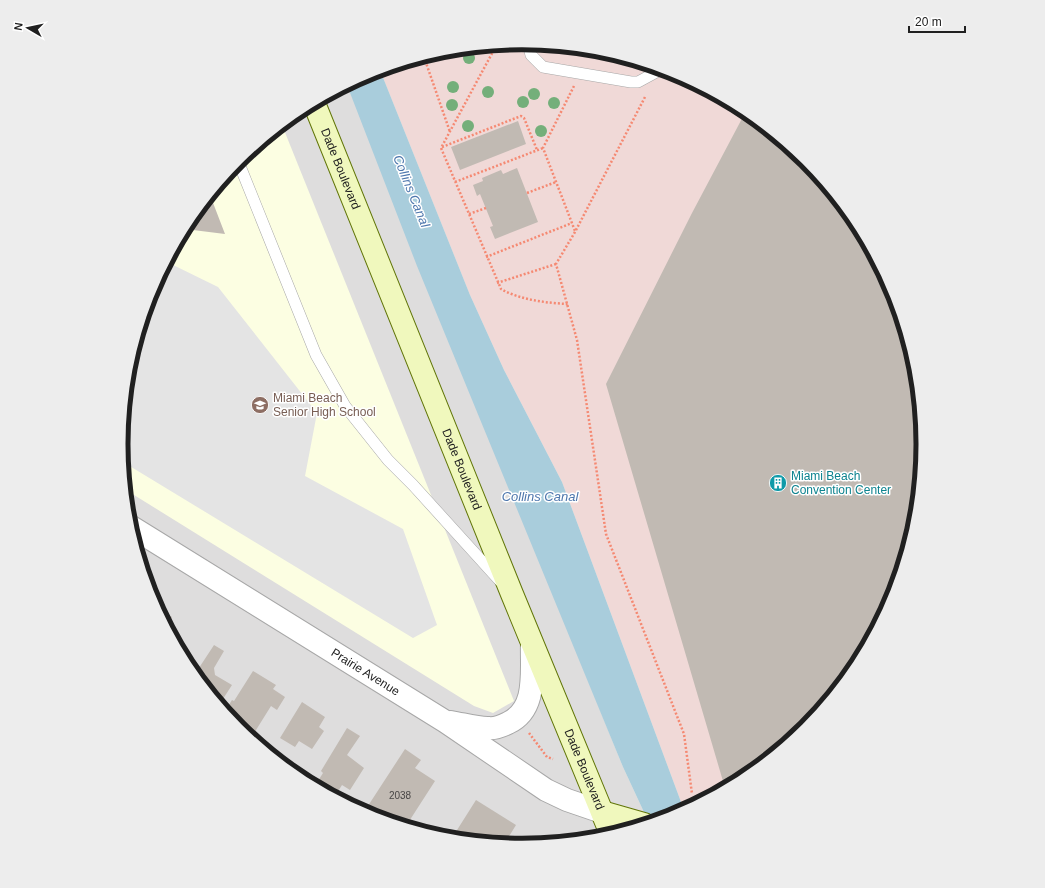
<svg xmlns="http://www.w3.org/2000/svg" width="1045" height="888" font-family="Arial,sans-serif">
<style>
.residential{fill:#dedddd}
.commercial{fill:#f0d9d7}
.education{fill:#fcfee2}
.parking{fill:#e4e4e4}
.water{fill:#a9cddc}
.building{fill:#c1bab3}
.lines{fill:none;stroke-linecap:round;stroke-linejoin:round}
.lane-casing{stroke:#a7a7a7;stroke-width:12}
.street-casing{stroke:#a7a7a7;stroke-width:24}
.secondary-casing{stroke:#617508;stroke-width:24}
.path{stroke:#f58972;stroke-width:2.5;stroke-dasharray:2 2;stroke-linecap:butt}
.lane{stroke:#fff;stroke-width:11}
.street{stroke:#fff;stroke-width:22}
.secondary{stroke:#f0f8bd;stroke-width:22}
.tree{fill:#74af7a}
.labels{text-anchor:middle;stroke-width:3;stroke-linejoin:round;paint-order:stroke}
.number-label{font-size:10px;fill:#484645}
.street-label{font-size:12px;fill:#202020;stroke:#fff}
.education-label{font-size:12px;fill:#785e54;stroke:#fff;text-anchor:start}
.culture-label{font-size:12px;fill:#0d838f;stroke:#fff;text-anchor:start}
.water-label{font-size:13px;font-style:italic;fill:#4e77ad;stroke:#fff}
.rim{fill:none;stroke:#202020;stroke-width:5}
</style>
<rect width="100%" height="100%" fill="#f0eee7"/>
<path class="residential" d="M348,85L623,767L649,823L601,837L522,845L444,837L369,814L300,777L239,727L189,667L152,597L129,522L122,444L129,366L152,290L239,160L300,110Z"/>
<path class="commercial" d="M523,43L601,51L676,74L745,111L806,161L856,221L893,291L916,366L923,444L916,522L745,778L684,810L562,482L504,370L470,295L380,70L444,51Z"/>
<path class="education" d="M282,125L514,701L493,713L474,706L126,490L122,444L129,366L152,290L189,221L239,160Z"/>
<path class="parking" d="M167,262L218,287L317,413L305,476L403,529L437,625L413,638L123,462L122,444L129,366L152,290Z"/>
<path class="water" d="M380,70L470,295L504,370L562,482L684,810L649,823L623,767L417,266L347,85L369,73Z"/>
<path class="building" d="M746,111L806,161L856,221L893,291L916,366L923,444L916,522L893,598L856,667L806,728L745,778L725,788L606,384L692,213Z
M518,121L526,144L460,170L451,147Z
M517,168L538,222L495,239L490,227L493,226L480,194L477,196L473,185L483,181L482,178L501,170L503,174Z
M210,195L225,234L185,229L189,221Z
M158,608L172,617L167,626L160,613Z
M214,645L224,651L214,668L215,675L232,685L221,702L215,698L195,674Z
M253,671L276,685L273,689L285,697L277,710L271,706L251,738L239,727L225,711L232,700L234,701Z
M302,702L325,717L319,727L324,731L312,749L299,741L295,747L280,738Z
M347,728L360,736L347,755L364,768L350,790L342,785L337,793L318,781L323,773L321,771Z
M405,749L421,760L415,768L435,781L406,826L364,812Z
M476,800L516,825L505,843L452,838Z"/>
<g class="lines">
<defs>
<path id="lane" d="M528,44L531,55L543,67L631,82H638L662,69
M238,161L316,355L345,406L388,460L413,485L500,581"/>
<g id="street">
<path id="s1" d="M130,526L446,722L546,790L567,800L602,812"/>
<path d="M451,722C463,724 476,728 488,728C495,729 502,726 508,723C538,709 531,671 532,644"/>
</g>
<g id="secondary">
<path id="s2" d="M314,103L512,594L611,834"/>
<path d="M602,812L644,824"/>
</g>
</defs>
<use href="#lane" class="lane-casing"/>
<use href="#street" class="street-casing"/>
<use href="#secondary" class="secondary-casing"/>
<path class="path" d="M496,46L441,148L501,289C520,300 547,303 568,304
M424,57L450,132
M574,86L543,148L575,231
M645,97L575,232L556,264L577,340L606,534L684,734L692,794
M442,147L521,116L524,118L537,150
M455,182L543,148
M527,193L556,182
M469,214L486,208
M486,257L572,223
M497,283L556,264
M529,733L547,757L553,759"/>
<use href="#lane" class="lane"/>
<use href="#street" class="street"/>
<use href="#secondary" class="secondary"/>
</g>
<g class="tree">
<circle cx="469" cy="58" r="6"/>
<circle cx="453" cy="87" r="6"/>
<circle cx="488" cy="92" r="6"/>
<circle cx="534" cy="94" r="6"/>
<circle cx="523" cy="102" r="6"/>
<circle cx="554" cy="103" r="6"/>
<circle cx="452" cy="105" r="6"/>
<circle cx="468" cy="126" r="6"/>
<circle cx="541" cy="131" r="6"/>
</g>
<defs>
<symbol id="school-disc" viewBox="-11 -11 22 22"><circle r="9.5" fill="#8d6e63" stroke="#fff"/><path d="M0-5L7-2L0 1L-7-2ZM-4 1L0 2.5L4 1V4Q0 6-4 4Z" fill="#fff"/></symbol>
<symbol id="building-disc" viewBox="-11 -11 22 22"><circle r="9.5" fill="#0f9aa8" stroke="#fff"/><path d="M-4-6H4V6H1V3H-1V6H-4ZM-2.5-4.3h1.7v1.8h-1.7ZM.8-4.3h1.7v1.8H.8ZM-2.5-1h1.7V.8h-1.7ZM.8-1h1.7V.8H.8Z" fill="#fff"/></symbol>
</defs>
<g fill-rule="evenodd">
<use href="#school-disc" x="250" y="395" width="20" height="20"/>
<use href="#building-disc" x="768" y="473" width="20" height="20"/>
</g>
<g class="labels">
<g class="number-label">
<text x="400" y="799">2038</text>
</g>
<g class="street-label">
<text dy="4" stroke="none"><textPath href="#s2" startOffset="71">Dade Boulevard</textPath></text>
<text dy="4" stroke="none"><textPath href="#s2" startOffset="395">Dade Boulevard</textPath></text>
<text dy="4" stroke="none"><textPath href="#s1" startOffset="277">Prairie Avenue</textPath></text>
<text dy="4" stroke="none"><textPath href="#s2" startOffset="719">Dade Boulevard</textPath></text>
</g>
<g class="education-label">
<text x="273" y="402">Miami Beach<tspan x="273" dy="14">Senior High School</tspan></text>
</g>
<g class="culture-label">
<text x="791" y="480">Miami Beach<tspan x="791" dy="14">Convention Center</tspan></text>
</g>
<g class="water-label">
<text transform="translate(412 191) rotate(68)" y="5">Collins Canal</text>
<text x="540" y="501">Collins Canal</text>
</g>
</g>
<path d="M0 0H1045V888H0ZM128 444a394 394 0 1 1 788 0a394 394 0 1 1-788 0Z" fill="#ededed" fill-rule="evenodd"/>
<path class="rim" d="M128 444a394 394 0 1 1 788 0a394 394 0 1 1-788 0Z"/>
<g transform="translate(28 28) rotate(279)" stroke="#ffffff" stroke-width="3" paint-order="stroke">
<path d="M0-3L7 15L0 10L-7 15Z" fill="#202020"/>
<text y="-6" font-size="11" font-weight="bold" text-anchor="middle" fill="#202020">N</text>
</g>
<path d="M909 26v6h56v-6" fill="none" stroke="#202020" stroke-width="2"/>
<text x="915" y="26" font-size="12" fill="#202020" stroke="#ffffff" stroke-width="3" paint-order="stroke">20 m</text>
</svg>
